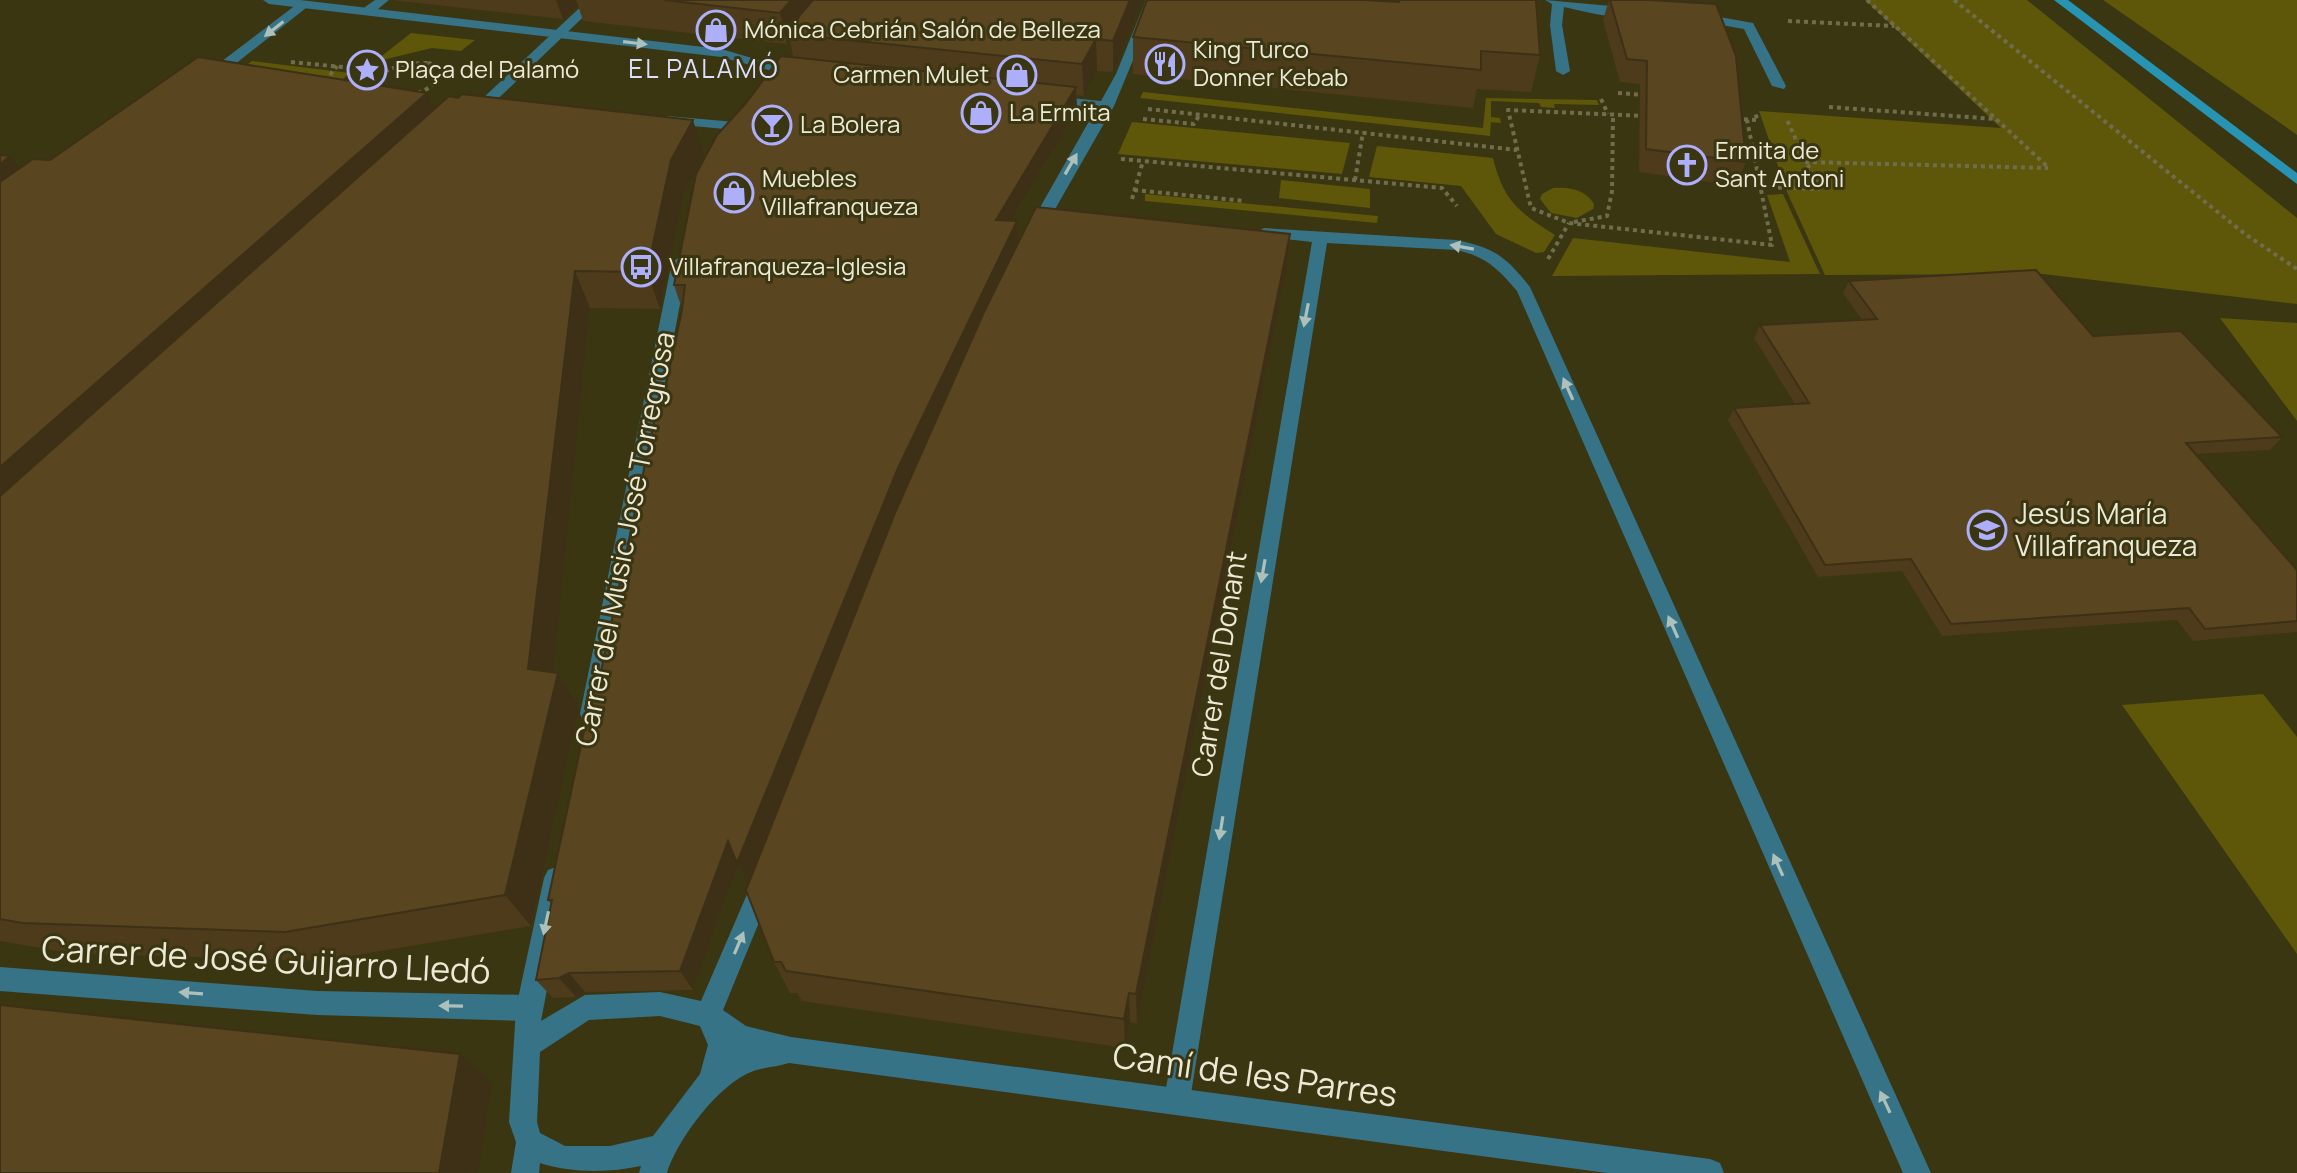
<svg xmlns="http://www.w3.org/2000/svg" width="2297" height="1173" font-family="Manrope,sans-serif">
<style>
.green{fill:#5e5609}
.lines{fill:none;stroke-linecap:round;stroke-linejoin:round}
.path{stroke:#706d4e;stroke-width:4;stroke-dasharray:4 4;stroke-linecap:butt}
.pedestrian{fill:#377387;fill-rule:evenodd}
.minor{fill:#377387;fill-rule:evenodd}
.tertiary{fill:#377387;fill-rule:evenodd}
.secondary{fill:#2894b4;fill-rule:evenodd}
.wall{fill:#4d3b1b}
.shaded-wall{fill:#3e3016}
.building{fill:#59451f;stroke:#3e3016;stroke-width:2}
.oneway{fill:#adc0ba}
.labels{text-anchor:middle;stroke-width:6;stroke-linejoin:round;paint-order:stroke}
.far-poi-label{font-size:24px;fill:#ecead6;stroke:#3a3612;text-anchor:start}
.far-neighbourhood-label{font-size:26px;letter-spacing:2px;fill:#dddffd;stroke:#3a3612}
.poi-label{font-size:28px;fill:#ecead6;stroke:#3a3612;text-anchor:start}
.street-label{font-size:28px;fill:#ecead6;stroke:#3a3612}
.near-street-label{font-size:34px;fill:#ecead6;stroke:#3a3612}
</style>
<rect width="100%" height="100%" fill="#3a3612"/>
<path class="green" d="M1865,0H2027L2297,218V304L2043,274L1825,275L1787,192L1759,111L2001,128Z
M2103,0H2297V135L2286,127Z
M411,33L475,40L461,51L432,48L374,62Z
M252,61L350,73L320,98L219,85Z
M1143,92L1483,128L1486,98L1597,100L1599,105L1554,104L1555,108L1541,107L1539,103L1491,101V117L1500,118L1501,123L1491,122L1490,136L1140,98Z
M1132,122L1350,143L1342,174L1118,154Z
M1377,146L1493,158C1504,202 1519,212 1555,235L1544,252L1536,253L1496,234L1461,186L1369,177Z
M1281,180L1370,189V208L1279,198Z
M1553,188C1569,187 1585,189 1594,204L1593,209L1577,218L1551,213L1540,199L1542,194Z
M1145,194L1378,216L1377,223L1145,201Z
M1783,194L1820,274L1552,276L1573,238L1790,262L1767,195Z
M2220,318L2297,323V421Z
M2263,694L2297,737V954L2122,705Z"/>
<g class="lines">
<path class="path" d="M1867,0L2049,168
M1954,0L2245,234L2297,269
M1788,21L1894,26
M291,62L383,71
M428,63L436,65L443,72C430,97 396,102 373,88L375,78C391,66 408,63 428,63Z
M443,72H461
M330,75L337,66
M1618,93L1645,95
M1601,99L1608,114
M1829,107L1996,119
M1148,109L1517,150
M1646,116L1508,110L1531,208L1569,223L1772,245L1747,120
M1143,119L1194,124L1200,114
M1736,119L1758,120L1755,114
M1121,159L1442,188L1457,206
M1805,162L2048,168
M1355,180L1363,132
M1762,187L1819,189L1786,118
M1134,190L1245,201
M1132,199L1143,161
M1574,222L1607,216L1612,191L1613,115
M1548,259L1569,223"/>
<path class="pedestrian" d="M667,116L735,122L742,126L735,130L662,123L660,120Z"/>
<path class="minor" d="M375,0H389L373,13H365V7Z
M588,0H601L478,118H468V112Z
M1545,0L1633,8L1639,12C1621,23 1584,11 1564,7L1562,25L1570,71L1563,75L1556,71L1550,25L1552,4Z
M301,1L311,4L215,80H205V74Z
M1697,13L1753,23L1786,86L1784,89L1772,86L1744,29L1693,20L1691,17Z
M1264,228L1456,240C1495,248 1505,256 1530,287L1931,1173H1903L1517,291C1498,269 1486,256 1456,250L1327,243L1190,1100L1186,1109L1177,1113L1168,1109L1164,1100L1312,242L1259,236L1256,233Z
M0,967L317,991L529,995L538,999L542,1008L538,1017L529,1021L317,1015L0,991Z"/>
<path class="tertiary" d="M263,0H300L721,49L804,73L797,77L787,75L721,57L269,4Z
M1146,0H1158L1114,106L1042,232L1034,237L1029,235L1026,232L1096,109L1051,104L1044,100L1051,96L1101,101L1116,74Z
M680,257L688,262L602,714L599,720L591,723L583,720L580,714L672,262Z
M556,867L564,870L568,878L541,1021L585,995L660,992L701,1001L754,878L762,875L770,878L774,886L723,1010L746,1026L791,1037L1710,1159L1720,1163L1724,1173H1607L789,1063C777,1067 763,1067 751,1072C718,1085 677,1140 667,1173H639L641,1166C608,1173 571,1173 540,1163L539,1173H511L516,1142L509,1122L516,1008L544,878L548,870ZM660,1016L700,1026L708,1045L700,1074L653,1136L610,1146H565L540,1133L537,1122L540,1052L589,1020Z"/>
<path class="secondary" d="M2054,0H2068L2297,173V184Z"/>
</g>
<path class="wall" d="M391,0H1143L1113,72L1097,71L1084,96L1076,95L1077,110L1012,221H1017L1019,243L1286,273L1137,1024L1130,1022L1125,1048L802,1001L797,993H790L774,962L923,450L903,492L748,884L738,865L693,990L585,992L576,997L553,998L536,980L551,904L548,900L597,690L682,309L674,285L793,57L790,41L787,44L583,21L578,5L563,19Z
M1398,0H1536L1540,55L1531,92L1477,89L1473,108L1133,74V37L1398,2Z
M1609,0H1649L1746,162L1736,186L1639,172L1640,84L1620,82L1603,20Z
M434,108L704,156L683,196L660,309L590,308L553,672L579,708L531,926L321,961L69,953L0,941V155L20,168L50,160Z
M1849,281L2093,336L2282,437L2270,450L2196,454L2297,570V632L2193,641L2177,620L1942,636L1902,571L1818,577L1728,420L1734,408L1795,404L1754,338L1760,325L1862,320L1843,293Z"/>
<path class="shaded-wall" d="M556,0H576L578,5L563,19Z
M791,0H825L788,34L790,41L787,44L780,13Z
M1130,0H1143L1113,72V41Z
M1096,39L1097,71L1084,96L1082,64Z
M1076,87L1077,110L998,244L996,220Z
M427,93L444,129L0,537V467Z
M693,120L704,156L683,196L660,309L647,272L671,160Z
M10,156L38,193L0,221V164Z
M1017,221L1019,245L903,492L748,884L738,865L693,990L680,971L728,841L898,468Z
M1290,234L1286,273L1137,1024L1136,994Z
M575,271L590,308L550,704L528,669Z
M558,673L579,708L531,926L505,895Z
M569,973L585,992L576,997L559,978Z
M1129,993L1130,1022L1125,1048L1124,1019Z
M460,1054L492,1082L478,1173H439Z"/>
<path class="building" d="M664,0H791L780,13Z
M813,0H1130L1113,41L1096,39L1082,64L788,34L800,15Z
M1147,0H1364L1399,2V0H1536L1540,55L1481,51V70L1133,37Z
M1610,0H1649L1716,4L1736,56L1746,162L1646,149L1647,61L1627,59Z
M781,56L1076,87L996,220L1017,221L898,468L737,863L728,841L680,971L569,973L559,978L536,980L552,900H548L593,689L597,690L657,408H661L682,310L685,285H674L696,174L717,135L746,103Z
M198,57L427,93L0,467V182L33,159L50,160Z
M462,94L693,120L671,160L647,272L575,271L528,669L558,673L505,895L285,932L22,923L0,919V496L449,96L458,98Z
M0,155L10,156L0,164Z
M1036,207L1290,234L1136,994L1129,993L1124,1019L786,971L781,962H774L746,890L895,513L984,312Z
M2036,270L2093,336L2181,331L2282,437L2186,443L2297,570V621L2205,629L2189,608L1951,624L1911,559L1825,565L1734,408L1809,403L1760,325L1877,319L1849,281Z
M0,1005L460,1054L439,1173H0Z"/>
<defs><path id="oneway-solid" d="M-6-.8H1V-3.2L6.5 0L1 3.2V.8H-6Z" transform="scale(2)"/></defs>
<g class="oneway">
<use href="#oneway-solid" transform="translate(274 29) rotate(142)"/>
<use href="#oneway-solid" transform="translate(635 43) rotate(7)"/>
<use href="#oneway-solid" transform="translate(1071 164) rotate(-60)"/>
<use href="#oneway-solid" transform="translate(1462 247) rotate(-170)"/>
<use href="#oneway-solid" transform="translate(1306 315) rotate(101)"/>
<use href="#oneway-solid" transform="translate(1568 389) rotate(-114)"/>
<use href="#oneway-solid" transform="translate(1263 571) rotate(100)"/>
<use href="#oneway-solid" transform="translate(1673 627) rotate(-114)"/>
<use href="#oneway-solid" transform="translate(1221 828) rotate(99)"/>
<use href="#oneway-solid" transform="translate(1778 865) rotate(-114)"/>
<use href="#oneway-solid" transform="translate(546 923) rotate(102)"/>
<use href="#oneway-solid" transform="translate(739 943) rotate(-67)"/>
<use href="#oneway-solid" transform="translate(191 993) rotate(-176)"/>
<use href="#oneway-solid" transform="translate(451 1006) rotate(-179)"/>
<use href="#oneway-solid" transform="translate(1885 1102) rotate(-115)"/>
</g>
<defs>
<symbol id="shop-ring" viewBox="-11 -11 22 22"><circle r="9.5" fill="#3a3612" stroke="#adaffb" stroke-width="1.5"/><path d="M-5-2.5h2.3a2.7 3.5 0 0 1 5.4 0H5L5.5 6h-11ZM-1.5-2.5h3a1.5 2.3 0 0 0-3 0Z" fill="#adaffb"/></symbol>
<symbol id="restaurant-ring" viewBox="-11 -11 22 22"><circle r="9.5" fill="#3a3612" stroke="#adaffb" stroke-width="1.5"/><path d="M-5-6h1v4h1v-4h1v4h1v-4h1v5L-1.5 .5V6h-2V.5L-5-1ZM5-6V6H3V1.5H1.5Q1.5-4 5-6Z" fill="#adaffb"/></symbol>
<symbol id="sight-ring" viewBox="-11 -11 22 22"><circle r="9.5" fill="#3a3612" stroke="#adaffb" stroke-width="1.5"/><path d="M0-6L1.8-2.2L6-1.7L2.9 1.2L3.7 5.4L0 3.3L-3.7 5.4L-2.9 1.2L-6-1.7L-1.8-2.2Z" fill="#adaffb"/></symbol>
<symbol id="bar-ring" viewBox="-11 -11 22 22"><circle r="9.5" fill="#3a3612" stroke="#adaffb" stroke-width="1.5"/><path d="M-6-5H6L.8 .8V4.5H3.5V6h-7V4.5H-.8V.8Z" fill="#adaffb"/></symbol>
<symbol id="church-ring" viewBox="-11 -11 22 22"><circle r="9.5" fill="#3a3612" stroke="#adaffb" stroke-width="1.5"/><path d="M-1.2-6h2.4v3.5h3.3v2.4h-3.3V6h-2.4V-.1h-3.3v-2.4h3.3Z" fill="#adaffb"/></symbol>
<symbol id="bus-ring" viewBox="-11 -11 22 22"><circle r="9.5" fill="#3a3612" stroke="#adaffb" stroke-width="1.5"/><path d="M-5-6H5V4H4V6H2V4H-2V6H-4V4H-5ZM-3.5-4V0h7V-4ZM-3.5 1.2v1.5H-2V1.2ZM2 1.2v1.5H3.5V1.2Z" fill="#adaffb"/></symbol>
<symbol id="school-ring" viewBox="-11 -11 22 22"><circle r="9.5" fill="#3a3612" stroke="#adaffb" stroke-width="1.5"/><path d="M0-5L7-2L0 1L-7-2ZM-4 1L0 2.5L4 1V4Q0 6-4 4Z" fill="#adaffb"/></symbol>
</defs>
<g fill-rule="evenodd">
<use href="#shop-ring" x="694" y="8" width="44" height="44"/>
<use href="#restaurant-ring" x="1143" y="42" width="44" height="44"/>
<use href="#sight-ring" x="345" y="48" width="44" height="44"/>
<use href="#shop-ring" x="995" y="53" width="44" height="44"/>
<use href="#shop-ring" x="959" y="91" width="44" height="44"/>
<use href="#bar-ring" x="750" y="103" width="44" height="44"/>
<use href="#church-ring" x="1665" y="143" width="44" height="44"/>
<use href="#shop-ring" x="712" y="171" width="44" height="44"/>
<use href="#bus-ring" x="619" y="245" width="44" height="44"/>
<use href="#school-ring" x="1965" y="508" width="44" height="44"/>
</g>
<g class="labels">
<g class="far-poi-label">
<text x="744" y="38">Mónica Cebrián Salón de Belleza</text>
<text x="1193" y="58">King Turco<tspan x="1193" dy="28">Donner Kebab</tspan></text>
<text x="395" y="78">Plaça del Palamó</text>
<text x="989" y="83" text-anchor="end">Carmen Mulet</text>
<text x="1009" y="121">La Ermita</text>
<text x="800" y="133">La Bolera</text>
<text x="1715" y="159">Ermita de<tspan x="1715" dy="28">Sant Antoni</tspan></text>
<text x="762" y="187">Muebles<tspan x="762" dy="28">Villafranqueza</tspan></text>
<text x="669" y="275">Villafranqueza-Iglesia</text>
</g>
<g class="far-neighbourhood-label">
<text x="704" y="78">EL PALAMÓ</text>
</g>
<g class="poi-label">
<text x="2015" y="524">Jesús María<tspan x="2015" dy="32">Villafranqueza</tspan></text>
</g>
<g class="street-label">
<text transform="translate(625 539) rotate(-79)" y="10">Carrer del Músic José Torregrosa</text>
<text transform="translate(1219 664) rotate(-81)" y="10">Carrer del Donant</text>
</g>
<g class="near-street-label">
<text transform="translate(266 960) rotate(3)" y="12">Carrer de José Guijarro Lledó</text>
<text transform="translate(1255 1075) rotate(8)" y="12">Camí de les Parres</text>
</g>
</g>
</svg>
